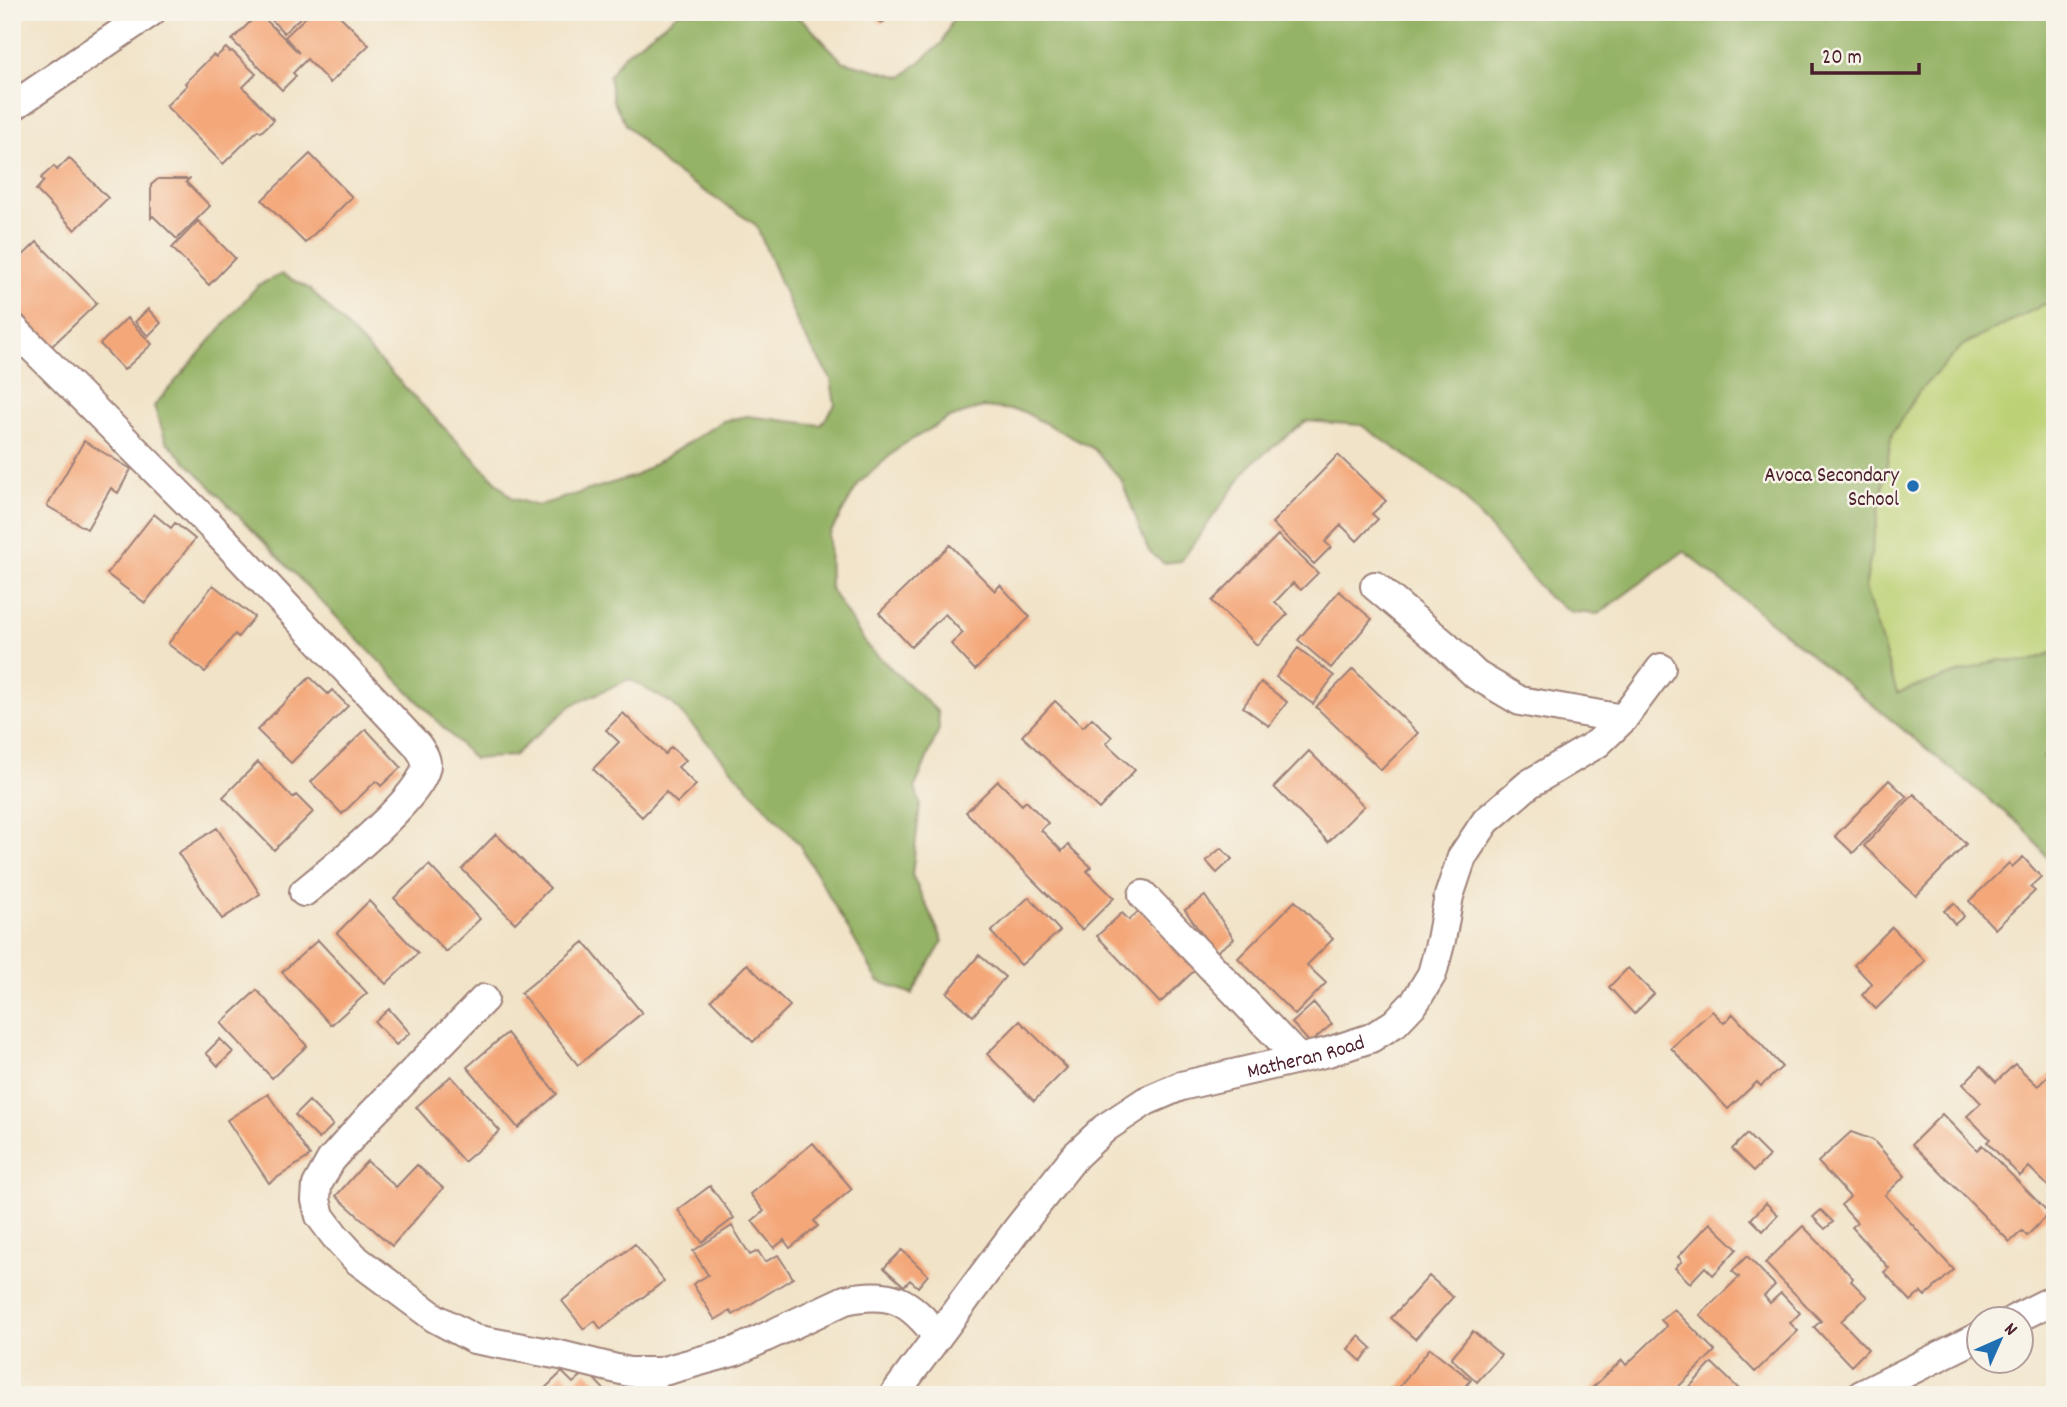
<svg xmlns="http://www.w3.org/2000/svg" width="2067" height="1407" font-family="Dekko,sans-serif">
<style>
.green{fill:#bcd175;stroke:#837850;stroke-width:2}
.forest{fill:#95b366;stroke:#706948;stroke-width:2}
.building{fill:#f4a87a}
.lines{fill:none;stroke-linecap:round;stroke-linejoin:round}
.street-casing{stroke:#9e8179;stroke-width:32}
.street{stroke:#fff;stroke-width:28}
.poi-dot{fill:#1f6fb2;stroke:#f7f3e8;stroke-width:2.5}
.labels{text-anchor:middle;stroke-width:5;stroke-linejoin:round;paint-order:stroke}
.poi-label{font-size:21px;fill:#4a1f2b;stroke:#f7f3e8;text-anchor:end}
.street-label{font-size:21px;fill:#4a1f2b;stroke:#f7f3e8}
</style>
<rect width="100%" height="100%" fill="#f7f3e8"/>
<filter id="ink" filterUnits="userSpaceOnUse"><feTurbulence type="fractalNoise" baseFrequency=".0143" numOctaves="2"/><feDisplacementMap in="SourceGraphic" scale="14" xChannelSelector="R" yChannelSelector="G"/><feConvolveMatrix kernelMatrix="1 2 1 2 8 2 1 2 1" color-interpolation-filters="sRGB"/></filter>
<filter id="wash" filterUnits="userSpaceOnUse"><feTurbulence type="fractalNoise" baseFrequency=".00686" numOctaves="4" result="noise"/><feDisplacementMap in="SourceGraphic" scale="28" xChannelSelector="R" yChannelSelector="G"/><feGaussianBlur stdDeviation="1.57" result="paint"/><feColorMatrix in="noise" values="0 0 0 0 0 0 0 0 0 0 0 0 0 0 0 0 0 1.4 0 .05"/><feComposite in="paint" operator="in"/></filter>
<g filter="url(#wash)">
<rect width="100%" height="100%" fill="#f1e3c7"/>
<path class="green" d="M2055,299V652L2027,662L1999,660L1897,693L1865,588L1892,434L1919,391L1963,345Z"/>
<path class="forest" d="M680,12H789L806,23L842,61L902,77L942,43L956,12H2055V299L1963,345L1919,391L1892,434L1865,588L1897,693L1999,660L2027,662L2055,652V749L2043,757L2055,771V867L2025,829L1684,551L1598,614L1572,612L1548,597L1460,493L1361,425L1306,421L1251,464L1181,561L1163,563L1148,550L1121,479L1094,449L1022,411L984,407L949,418L901,446L859,483L829,535L830,588L868,647L938,712L939,729L915,787L920,804L912,875L943,941L912,994L878,981L799,844L673,704L629,679L572,705L513,756L474,759L166,441L154,406L258,285L282,274L310,289L512,498L537,506L635,476L723,421L747,416L821,425L835,405L831,379L800,329L756,225L666,166L627,126L613,101L609,76L623,56Z"/>
<g id="blocks">
<path class="building" d="M264,12H306L284,33Z
M311,12H336L369,45L330,83L307,59L293,73L296,76L282,90L232,40L259,13L299,53L285,37Z
M871,12H895L881,24Z
M226,48L230,52L232,51L256,74L243,87L274,120L261,132L258,130L223,164L166,106L187,85L185,83L213,55L216,57Z
M310,154L352,197L305,243L262,200Z
M69,158L108,198L75,230L36,190L44,181L41,178L54,166L57,170Z
M158,179H189L186,182L210,206L177,239L153,216L151,218V185Z
M198,221L235,258L209,285L172,248Z
M37,242L97,303L52,346L12,305V260L15,263Z
M148,309L161,323L148,336L135,322Z
M127,318L152,344L124,370L100,344Z
M84,441L131,469L118,493L111,488L87,529L47,506Z
M1338,455L1386,501L1372,514L1378,519L1357,541L1341,525L1325,542L1331,547L1314,564L1272,523Z
M154,514L171,528L175,523L195,539L145,603L107,574Z
M1278,535L1318,573L1301,590L1293,583L1275,602L1288,614L1257,645L1212,601Z
M950,545L995,591L1000,585L1030,617L975,670L951,644L963,633L945,614L911,647L879,613Z
M213,585L254,617L238,637L235,634L205,672L168,644Z
M1339,591L1372,619L1331,668L1298,640Z
M1298,648L1334,676L1313,704L1276,677Z
M1353,669L1418,733L1381,770L1316,707Z
M310,677L328,694L332,690L348,706L291,763L257,730Z
M1261,682L1287,702L1269,726L1243,707Z
M1055,701L1083,727L1092,718L1112,737L1106,743L1135,770L1099,809L1022,736Z
M623,713L665,754L671,747L686,760L678,767L696,785L677,803L666,792L642,817L593,769L619,742L606,730Z
M366,729L401,767L381,786L376,781L342,814L311,782Z
M1309,751L1364,806L1328,842L1274,787Z
M258,762L293,798L296,795L313,812L274,850L223,797Z
M1889,780L1907,797L1853,853L1835,836Z
M998,781L1022,805L1026,801L1048,823L1041,830L1062,851L1068,845L1091,867L1087,871L1114,898L1082,930L966,812Z
M1914,794L1966,844L1916,896L1864,846Z
M217,828L260,894L222,919L178,853Z
M496,834L550,888L515,923L462,869Z
M1221,848L1232,859L1217,873L1206,861Z
M2023,857L2041,877L2030,887L2035,891L1995,929L1969,901L2009,863L2012,867Z
M429,865L480,919L446,952L394,898Z
M1205,896L1234,939L1215,953L1185,910Z
M1029,897L1060,931L1021,965L991,932Z
M369,901L418,953L386,984L337,933Z
M1295,901L1333,939L1307,965L1326,983L1295,1015L1238,958Z
M1954,903L1964,916L1955,924L1944,911Z
M1140,910L1196,969L1160,1003L1097,936L1122,913L1129,920Z
M1892,927L1925,961L1876,1009L1862,995L1872,984L1854,965Z
M318,940L367,993L331,1025L282,972Z
M584,942L642,1013L578,1065L521,993Z
M979,955L1005,977L973,1016L947,993Z
M747,964L790,1006L753,1042L711,1000Z
M1628,968L1654,994L1634,1014L1609,987Z
M257,990L307,1046L272,1078L221,1023Z
M1314,1003L1332,1024L1310,1043L1292,1023Z
M389,1009L410,1033L396,1045L375,1022Z
M1712,1011L1724,1023L1733,1014L1782,1067L1761,1086L1757,1082L1728,1109L1671,1048Z
M1020,1021L1067,1068L1034,1101L987,1054Z
M507,1033L557,1094L518,1128L467,1067Z
M220,1039L233,1052L218,1066L206,1053Z
M2015,1064L2038,1086L2055,1069V1193L2029,1167L2020,1176L1987,1142L1990,1139L1967,1116L1981,1103L1963,1084L1981,1066L1996,1082Z
M451,1076L500,1131L464,1162L416,1107Z
M268,1094L310,1156L269,1183L227,1120Z
M309,1101L333,1125L319,1139L295,1115Z
M1942,1114L1977,1150L1982,1145L2049,1213L2027,1236L2022,1231L2010,1242L1912,1144Z
M1851,1132L1873,1140L1905,1176L1885,1195L1954,1270L1925,1296L1921,1292L1911,1301L1884,1272L1889,1268L1852,1227L1857,1223L1841,1205L1850,1197L1818,1162Z
M1747,1134L1769,1156L1754,1171L1732,1149Z
M813,1143L852,1189L814,1221L818,1226L790,1248L784,1240L774,1248L752,1221L764,1211L750,1194Z
M367,1161L396,1187L417,1165L443,1188L392,1246L336,1196Z
M710,1186L734,1218L702,1242L678,1210Z
M1766,1203L1778,1215L1763,1231L1751,1219Z
M1821,1210L1833,1222L1825,1229L1813,1217Z
M1710,1223L1737,1249L1713,1275L1705,1267L1690,1283L1675,1268L1682,1261L1678,1257Z
M732,1226L750,1255L758,1251L765,1262L778,1255L793,1278L733,1315L730,1311L715,1320L693,1284L708,1275L693,1251Z
M1803,1226L1853,1278L1851,1281L1867,1297L1841,1321L1868,1349L1851,1366L1814,1327L1821,1321L1765,1263Z
M635,1244L664,1281L601,1329L595,1321L584,1329L562,1301Z
M902,1250L928,1275L918,1287L910,1280L904,1286L884,1268Z
M1747,1256L1775,1285L1764,1296L1770,1303L1781,1293L1800,1313L1790,1323L1798,1331L1755,1372L1700,1315L1739,1277L1732,1271Z
M1429,1276L1453,1297L1415,1339L1391,1318Z
M1674,1309L1715,1351L1670,1395H1597L1591,1389L1622,1360L1626,1365L1667,1326L1661,1320Z
M1473,1331L1501,1355L1477,1382L1451,1358Z
M1359,1336L1372,1348L1361,1361L1348,1349Z
M1430,1348L1471,1380L1459,1395H1402L1397,1390Z
M1712,1363L1740,1390L1736,1395H1682Z
M587,1371L609,1395H538L562,1372L573,1383Z"/>
</g>
</g>
<g filter="url(#ink)">
<use href="#blocks" fill-opacity="0" stroke="#9e8179" stroke-width="2"/>
<g class="lines">
<defs>
<g id="street">
<path d="M12,107L151,12"/>
<path d="M12,327L211,526L417,745C421,751 426,757 426,764C426,795 329,872 304,892"/>
<path d="M1375,586L1446,646L1476,675L1520,701L1623,719"/>
<path d="M1143,895L1299,1059"/>
<path d="M484,999L371,1115L331,1160L317,1185L316,1200L320,1216L335,1236L357,1260L435,1318L474,1339L560,1355L629,1372H660L736,1351L845,1300C891,1290 909,1300 937,1336"/>
<path d="M2013,1320L2055,1299"/>
<path id="s1" d="M894,1395L1016,1231L1075,1156L1105,1128L1146,1101L1181,1086L1328,1052L1371,1038L1395,1023L1415,1002L1432,974L1441,940L1449,896L1462,857L1486,821L1529,784L1598,743L1623,719L1661,668"/>
<path d="M1861,1395L1980,1336"/>
</g>
</defs>
<use href="#street" class="street-casing"/>
<use href="#street" class="street"/>
</g>
</g>
<circle class="poi-dot" cx="1913" cy="486" r="7"/>
<g class="labels">
<g class="poi-label">
<text x="1899" y="481">Avoca Secondary<tspan x="1899" dy="24">School</tspan></text>
</g>
<g class="street-label">
<text dy="7" stroke="none"><textPath href="#s1" startOffset="556">Matheran Road</textPath></text>
</g>
</g>
<rect width="2067" height="1407" fill="none" stroke="#f7f3e8" stroke-width="42"/>
<g transform="translate(2000 1340) rotate(45)"><circle r="33" fill="#f7f3e8" stroke="#b29e9c" stroke-width="2"/>
<path d="M0-5L12 26L0 18L-12 26Z" fill="#1f6fb2"/>
<text y="-10" font-size="19" font-weight="bold" text-anchor="middle" fill="#4a1f2b">N</text>
</g>
<path d="M1812 63v10h107v-10" fill="none" stroke="#4a1f2b" stroke-width="3.5"/>
<text x="1822" y="63" font-size="21" fill="#4a1f2b" stroke="#f7f3e8" stroke-width="5" paint-order="stroke">20 m</text>
</svg>
